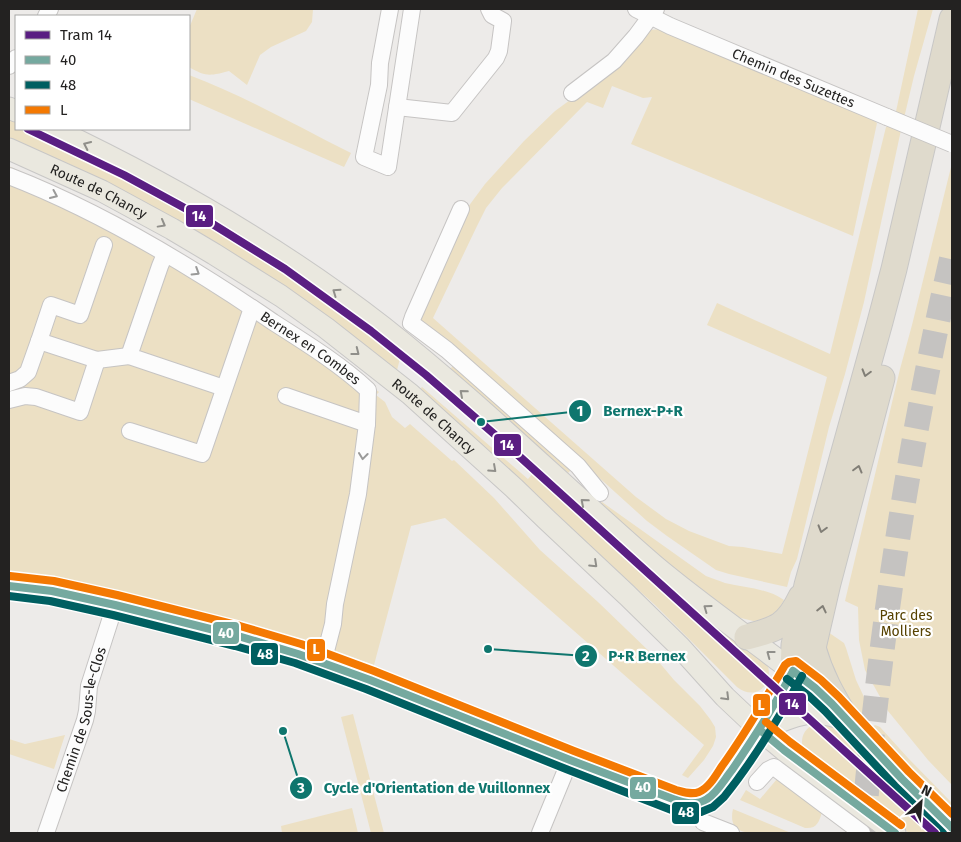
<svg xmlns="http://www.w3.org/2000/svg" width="961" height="842" font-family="'Fira Sans',sans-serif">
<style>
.green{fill:#ece0c4}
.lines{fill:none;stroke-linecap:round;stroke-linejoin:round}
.highway-tunnel{stroke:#c5c3c1;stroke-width:25;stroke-dasharray:25 12;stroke-linecap:butt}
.minor-casing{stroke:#c6c4c3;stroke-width:18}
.major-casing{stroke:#c8c7c6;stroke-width:23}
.highway-casing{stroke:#c8c7c6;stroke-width:27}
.minor{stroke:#fcfcfc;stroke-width:16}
.major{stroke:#eae8df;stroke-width:21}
.highway{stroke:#dfdacc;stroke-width:25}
.minor-bridge-casing{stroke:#c6c4c3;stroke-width:18;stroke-linecap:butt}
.minor-bridge{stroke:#fcfcfc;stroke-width:16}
.bus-1-casing{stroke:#fff;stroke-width:11}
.bus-2-casing{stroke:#fff;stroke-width:11}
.bus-3-casing{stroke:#fff;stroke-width:11}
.bus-1{stroke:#75a99f;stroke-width:8}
.bus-2{stroke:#005f61;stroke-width:8}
.bus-3{stroke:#f47902;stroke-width:8}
.tram-1-casing{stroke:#fff;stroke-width:11}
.tram-1{stroke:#5a1e82;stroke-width:8}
.oneway{stroke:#908f8a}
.oneway2{stroke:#9a9a99}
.oneway3{stroke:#817e76}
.labels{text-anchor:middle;stroke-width:4.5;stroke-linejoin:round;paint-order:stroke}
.street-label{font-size:14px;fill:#232221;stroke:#fff}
.park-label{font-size:14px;fill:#574200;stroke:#fff}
.leader{fill:none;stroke:#0f766e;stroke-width:2}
.callout-dot{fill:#0f766e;stroke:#fff;stroke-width:2}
.mark-label{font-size:15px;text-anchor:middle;font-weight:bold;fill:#fff}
.callout-label{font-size:15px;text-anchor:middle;font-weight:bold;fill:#0f766e;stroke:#fff;stroke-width:4.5;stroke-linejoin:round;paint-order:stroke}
.line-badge{stroke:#fff;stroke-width:2}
.badge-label{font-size:14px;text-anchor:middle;font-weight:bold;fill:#fff}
</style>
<rect width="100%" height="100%" fill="#edebe9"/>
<path class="green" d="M197,9H313L312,22L306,31L271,47L260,55L247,85L229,71C210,76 206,77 189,67V28Z
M918,9H933L914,76L904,118L895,116Z
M663,29L870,118L877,123L853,236L631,144L652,97L643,98L612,86L603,108L587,102L502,188L486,208L477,226L433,318L636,497L666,519L689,531L729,546L743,547L782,554L827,377L707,325L717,303L830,354L886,127L890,125L901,130L864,302L845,374L829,427L797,559L791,572L787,587L729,574L716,570L667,536L647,521L584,464L416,316L468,207L485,184L524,141L555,111L603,76L649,30Z
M189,75C245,96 297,126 351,153L344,167L189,99Z
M9,116L16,120V129H36L73,146L259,248L402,351L396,374L9,140Z
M952,163V785L928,760L888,711L865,670L859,640L858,607L845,601L900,369L912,325Z
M9,166L95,208L322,348L379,392L376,395L385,402L392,417L405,428L410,424L452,461L454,460L494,498L540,550L598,602L653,655L674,680L700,706L710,719L715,727L716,737L713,746L704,760L688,778L682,775L704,745L491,558L445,518L411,526L374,665L248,623L54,577L9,571Z
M455,364L572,469L568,473L489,402L450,369Z
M432,376L767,663C775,684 756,702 737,687L655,605L523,485L418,392L422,387L528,479L533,473L428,381Z
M602,502L706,576C712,578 719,581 725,583C745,588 767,588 784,600L779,609L766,620L753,621L737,617L704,594L598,504Z
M828,632L844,643L846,648L856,680L864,697L866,713L864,720L833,684L826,649Z
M353,714L384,833H371L341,717Z
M814,724L835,725L892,787L941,833H909L805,754C799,741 802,730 814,724Z
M875,725L880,727L908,758L952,803V810L901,761L871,728Z
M65,735L54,769L9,754V739L25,744Z
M777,779L822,812C819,822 817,829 805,828L740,800L746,790L760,799Z
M352,808L358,833H282L281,826Z
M733,809L791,833C783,833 775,833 767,833C750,833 727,835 733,809Z"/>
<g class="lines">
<path class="highway-tunnel" d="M863,832C879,639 908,446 952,257"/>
<defs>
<g id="minor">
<path d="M390,9L380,63L379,85L364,157L388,167L412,9"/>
<path id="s1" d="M636,9L670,26L887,117"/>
<path d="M46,16L50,9"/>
<path d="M9,66L16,58"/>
<path d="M572,93L614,61L636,36L656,9"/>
<path d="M397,107L452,113L496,58L499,51L503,21L492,15L489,9"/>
<path id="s2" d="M9,176C102,212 191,266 273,322C306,343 340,364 368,390L367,424L358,494L335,604L333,624L326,651L321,662"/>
<path d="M461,209L413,317L411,323L447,350L578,466L600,493"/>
<path d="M104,245L80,315L51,305L39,341L97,360L129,356"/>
<path d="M165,254L160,266L129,356L224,388"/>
<path d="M9,383L20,379L28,372L39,341"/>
<path d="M286,396L367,424"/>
<path d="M9,400L25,396L36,397L80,412L97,360"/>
<path d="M130,431L202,454L252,308"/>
<path d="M9,586L52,591L115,605L238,636L298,654L370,680L570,760L669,798C680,802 692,806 703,801C719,794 750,746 760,730"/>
<path d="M757,782L768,770L774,767L862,833"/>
<path d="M703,822L731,833"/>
<path id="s3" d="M46,833L85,720L87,711L89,686L115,605"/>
<path d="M540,833L570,760"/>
</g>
<g id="major">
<path d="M9,108L16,111"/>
<path d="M54,129C170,184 281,248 383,327C478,402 564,487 655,566C693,598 734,627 774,657C791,670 808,682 824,696C842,712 858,733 875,751C899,778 925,803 952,828"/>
<path id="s4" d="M9,149L102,191L172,229L214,254L281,296L326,328L410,394L514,488L546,519L627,595L680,647L725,697L760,730L784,750L895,833"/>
<path d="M760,730C780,722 801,710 824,714C832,715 839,718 847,720"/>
<path d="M760,730L793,671"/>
</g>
<path id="highway" d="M747,637C777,629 787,626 801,597
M813,648C821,676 832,695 847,720
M793,671L794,645L807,585L880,322L894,269L952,19
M793,671L813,648L828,583L882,378"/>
</defs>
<use href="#minor" class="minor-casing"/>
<use href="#major" class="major-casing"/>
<use href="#highway" class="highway-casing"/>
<use href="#minor" class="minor"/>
<use href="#major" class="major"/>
<use href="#highway" class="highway"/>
<defs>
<path id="minor-bridge" d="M887,117L952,144"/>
</defs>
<use href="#minor-bridge" class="minor-bridge-casing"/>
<use href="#minor-bridge" class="minor-bridge"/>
<defs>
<path id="bus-1" d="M9,586L52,591L115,605L238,636L298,654L370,680L570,760L673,799C684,803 696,806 707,799C717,793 724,780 732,770C754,738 775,705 793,671
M793,671L815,688L832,704L902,779L952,828
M760,730L784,750L895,833"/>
<path id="bus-2" d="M9,596L50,601L113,615L235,646L295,663L366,689L566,769L674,811L689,813L701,812L713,807L724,797C754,760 779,718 802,676
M787,679L809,696L825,711L895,786L943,833"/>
<path id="bus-3" d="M10,576L54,581L117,595L240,626L301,644L374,671L574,751L676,790C683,792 691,795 699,792C709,788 716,775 722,766C745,734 765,700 785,665L789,662L796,661L821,680L839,697L909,772L952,814
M766,722L790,742L901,825"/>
</defs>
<use href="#bus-1" class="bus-1-casing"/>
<use href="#bus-2" class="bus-2-casing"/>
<use href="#bus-3" class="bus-3-casing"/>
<use href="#bus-1" class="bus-1"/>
<use href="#bus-2" class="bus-2"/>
<use href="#bus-3" class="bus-3"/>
<defs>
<path id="tram-1" d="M28,129L124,175L203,218L285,269L371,331L426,375L508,446L935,833"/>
</defs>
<use href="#tram-1" class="tram-1-casing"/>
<use href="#tram-1" class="tram-1"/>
</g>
<defs><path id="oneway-chevron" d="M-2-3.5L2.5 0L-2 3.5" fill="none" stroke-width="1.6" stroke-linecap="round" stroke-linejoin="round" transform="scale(1.25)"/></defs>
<g class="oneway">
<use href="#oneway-chevron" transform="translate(87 145) rotate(-155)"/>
<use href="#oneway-chevron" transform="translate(162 224) rotate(29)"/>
<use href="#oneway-chevron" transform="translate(336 292) rotate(-145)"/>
<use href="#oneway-chevron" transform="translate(356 352) rotate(38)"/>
<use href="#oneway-chevron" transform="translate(463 393) rotate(-139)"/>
<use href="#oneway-chevron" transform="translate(493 469) rotate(42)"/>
<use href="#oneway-chevron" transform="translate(584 502) rotate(-139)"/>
<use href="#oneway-chevron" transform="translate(594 564) rotate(43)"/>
<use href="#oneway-chevron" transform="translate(707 608) rotate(-144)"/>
<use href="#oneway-chevron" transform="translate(770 654) rotate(-143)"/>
<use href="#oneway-chevron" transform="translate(726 697) rotate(45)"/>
</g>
<g class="oneway2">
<use href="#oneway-chevron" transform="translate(54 195) rotate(24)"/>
<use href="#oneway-chevron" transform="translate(196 272) rotate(32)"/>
<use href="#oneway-chevron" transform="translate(363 456) rotate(97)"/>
</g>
<g class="oneway3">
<use href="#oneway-chevron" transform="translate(866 373) rotate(106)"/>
<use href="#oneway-chevron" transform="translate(858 469) rotate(-75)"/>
<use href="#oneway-chevron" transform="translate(822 529) rotate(106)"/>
<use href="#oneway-chevron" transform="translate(822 609) rotate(-77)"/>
</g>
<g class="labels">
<g class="street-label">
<text dy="5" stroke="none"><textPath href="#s1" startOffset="172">Chemin des Suzettes</textPath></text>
<text dy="5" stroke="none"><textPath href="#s4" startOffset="99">Route de Chancy</textPath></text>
<text dy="5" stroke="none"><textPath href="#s2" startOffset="348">Bernex en Combes</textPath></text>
<text dy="5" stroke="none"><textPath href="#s4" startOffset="504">Route de Chancy</textPath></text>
<text dy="5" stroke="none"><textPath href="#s3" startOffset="119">Chemin de Sous-le-Clos</textPath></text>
</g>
<g class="park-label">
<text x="906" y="620">Parc des<tspan x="906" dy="16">Molliers</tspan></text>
</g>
</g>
<path class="leader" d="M481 422L580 411M488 649L586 656M283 731L301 788"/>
<g class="callout-dot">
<circle cx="481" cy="422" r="5"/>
<circle cx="488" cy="649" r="5"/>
<circle cx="283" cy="731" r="5"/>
<circle cx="580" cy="411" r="12"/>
<circle cx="586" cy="656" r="12"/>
<circle cx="301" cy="788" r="12"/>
</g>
<g class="mark-label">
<text x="580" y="416">1</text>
<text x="586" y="661">2</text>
<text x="301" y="793">3</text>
</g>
<g class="callout-label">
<text x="643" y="416">Bernex-P+R</text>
<text x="647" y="661">P+R Bernex</text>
<text x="437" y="793">Cycle d'Orientation de Vuillonnex</text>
</g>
<g class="line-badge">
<rect x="185" y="204" width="29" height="24" rx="5" fill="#5a1e82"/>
<rect x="493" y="433" width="29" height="24" rx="5" fill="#5a1e82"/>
<rect x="212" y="621" width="28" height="24" rx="5" fill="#75a99f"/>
<rect x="306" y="638" width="20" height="24" rx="5" fill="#f47902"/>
<rect x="250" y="642" width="29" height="24" rx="5" fill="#005f61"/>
<rect x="778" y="692" width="29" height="24" rx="5" fill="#5a1e82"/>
<rect x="752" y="693" width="19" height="24" rx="5" fill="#f47902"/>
<rect x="629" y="776" width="28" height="24" rx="5" fill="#75a99f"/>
<rect x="671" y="801" width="29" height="24" rx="5" fill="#005f61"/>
</g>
<g class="badge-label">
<text x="199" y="221">14</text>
<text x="507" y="450">14</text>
<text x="226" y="638">40</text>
<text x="316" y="654">L</text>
<text x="265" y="659">48</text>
<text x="792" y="709">14</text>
<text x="761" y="710">L</text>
<text x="643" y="792">40</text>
<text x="686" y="817">48</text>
</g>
<rect width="961" height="842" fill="none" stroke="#232221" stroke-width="20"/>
<rect x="15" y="15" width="175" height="115" fill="#ffffff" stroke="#a7a7a6"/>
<rect x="25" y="31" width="25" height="8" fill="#5a1e82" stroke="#a7a7a6"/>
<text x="60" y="40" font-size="15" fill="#232221">Tram 14</text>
<rect x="25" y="56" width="25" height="8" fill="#75a99f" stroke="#a7a7a6"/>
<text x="60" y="65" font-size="15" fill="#232221">40</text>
<rect x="25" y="81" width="25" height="8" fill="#005f61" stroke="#a7a7a6"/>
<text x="60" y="90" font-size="15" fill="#232221">48</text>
<rect x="25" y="106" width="25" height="8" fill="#f47902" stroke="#a7a7a6"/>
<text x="60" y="115" font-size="15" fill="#232221">L</text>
<g transform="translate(921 802) rotate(26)" stroke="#ffffff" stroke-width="4" paint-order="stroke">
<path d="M0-4L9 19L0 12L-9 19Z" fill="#232221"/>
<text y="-8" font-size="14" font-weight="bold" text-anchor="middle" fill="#232221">N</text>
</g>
</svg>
